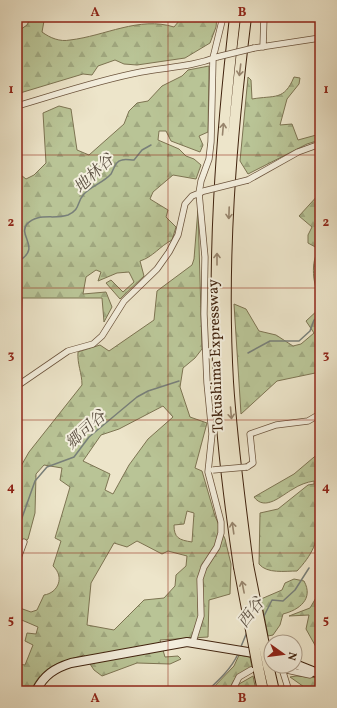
<svg xmlns="http://www.w3.org/2000/svg" width="337" height="708" font-family="Vollkorn,'Noto Serif JP',serif">
<style>
.forest{fill:url(#forest-firs);stroke:#7d7452;fill-rule:evenodd}
.lines{fill:none;stroke-linecap:round;stroke-linejoin:round}
.stream{stroke:#787f79;stroke-width:1.5}
.street-casing{stroke:#6c543d;stroke-width:7}
.secondary-casing{stroke:#41230e;stroke-width:10}
.highway-casing{stroke:#41230e;stroke-width:12}
.street{stroke:#f3eedd;stroke-width:5.5}
.secondary{stroke:#f3eedd;stroke-width:8}
.highway{stroke:#ede5ca;stroke-width:10}
.street-bridge-casing{stroke:#6c543d;stroke-width:7;stroke-linecap:butt}
.highway-bridge-casing{stroke:#41230e;stroke-width:12;stroke-linecap:butt}
.street-bridge{stroke:#f3eedd;stroke-width:5.5}
.highway-bridge{stroke:#ede5ca;stroke-width:10}
.oneway{stroke:#97846c}
.grid{fill:none;stroke:#8f2418;stroke-width:1;stroke-opacity:0.55}
.labels{text-anchor:middle;stroke-width:4;stroke-linejoin:round;paint-order:stroke}
.street-label{font-size:15px;fill:#41230e;stroke:#f3eedd}
.water-label{font-size:16px;font-style:italic;fill:#5d5143;stroke:#f3eedd}
.neatline{fill:none;stroke:#8f2418;stroke-width:1.5}
.grid-label{font-size:13px;text-anchor:middle;font-weight:bold;fill:#8f2418}
</style>
<defs>
<pattern id="forest-firs" width="22" height="20" patternUnits="userSpaceOnUse"><rect width="22" height="20" fill="#b9c496"/><path d="M5 1l3.5 6h-7zM16 11l3.5 6h-7z" fill="#a0a880"/></pattern>
</defs>
<rect width="100%" height="100%" fill="#ede5ca"/>
<filter id="stains"><feTurbulence type="fractalNoise" baseFrequency=".005" numOctaves="4"/><feColorMatrix values="0 0 0 0 .2 0 0 0 0 .09 0 0 0 0 .02 0 0 0 .5 -.17"/></filter>
<radialGradient id="worn" r=".72"><stop offset=".6" stop-color="#630" stop-opacity="0"/><stop offset="1" stop-color="#630" stop-opacity=".3"/></radialGradient>
<path class="forest" d="M27,17H48L44,21L42,32C50,38 60,42 70,40C105,36 139,16 174,27L179,21L180,17H217L216,27L210,43L185,58L137,65L124,64L115,60L98,66L92,75L83,74L20,93L21,79L17,63V32L27,25L30,19Z
M209,66L208,132L199,136L203,145L200,152L171,141L166,131H159L158,140L179,149L186,156L194,159L201,165L196,179L173,175L153,192L150,199L168,210L166,217L176,227L172,240C160,246 153,257 140,261L144,276L120,299L106,283L111,280L123,292L134,282L129,272L117,273L98,281L101,272L96,270L86,277L83,294L106,292L112,307L104,322L102,298H22L21,323L17,331V172L26,179L34,175L46,163L43,113L59,106L71,109L77,150L89,155L124,124L129,111L137,103L148,101L162,86L182,76L188,70Z
M248,77L251,80L252,99C275,95 284,101 294,77L300,78L299,84L287,99L280,125L292,124L298,140L320,134V140L307,144L248,174L240,161Z
M320,193V299C313,284 310,263 319,249L308,243V235L312,227L299,216Z
M198,209L202,349L195,358L183,368L180,387L190,417L207,423L195,468L202,471L215,516L225,539L231,564L230,594L209,600L208,637L160,640L165,657L178,656L181,659L170,664L137,663L102,676L94,670L84,655C59,663 42,665 31,691H17V664L25,665L33,645L25,641L27,633L36,634L38,627L17,618V607L31,612L37,610L44,595C58,593 65,577 53,566L61,541L55,538L70,487L60,480L62,468L44,465L36,474L35,513L28,539L17,548V473L29,452L82,385C82,373 77,364 78,352L100,345L109,351L154,320L157,291L192,265L194,259ZM163,406L173,417L148,439L129,465L113,494L105,490L110,474L83,461L101,435L119,429ZM187,511L194,513L192,542C179,540 174,538 174,525L184,524ZM137,541L162,554L168,551L187,556L186,566L176,575L175,586L164,598L144,600L114,630L87,625L91,583L114,543L127,547Z
M234,304L246,309L259,331L276,335L293,346L301,344L314,333L306,321L320,308V372L277,381L241,414Z
M320,452V518L317,520C320,541 311,556 297,571C285,571 267,574 259,564L260,513L278,509L308,485L314,484V481C307,482 299,485 293,489C282,495 265,512 254,497L294,474Z
M294,579L304,581C314,599 299,610 283,614L280,625L273,635L268,636L261,599L282,590L285,583Z
M320,595V651L316,647L306,629L309,615L289,616L310,608L317,596Z
M239,655L250,657L252,667C242,673 231,678 230,691H210L234,666Z
M253,676L256,691H235L239,684Z
M296,676L320,678V691H307V689L290,677Z"/>
<g class="lines">
<path class="stream" d="M17,262C43,248 17,236 27,224C38,212 54,220 68,215C81,209 76,203 84,194C91,186 103,183 111,174C114,169 115,161 122,160C125,159 130,160 134,160L142,150L151,145
M248,353L270,341H299L310,331L314,320L320,315
M17,532L35,481L47,467L74,457L89,437L137,397L148,391L179,381
M263,618L272,600L283,601L295,590L309,568
M240,649L247,632
M207,691C219,680 231,669 238,654"/>
<defs>
<path id="street" d="M263,47L264,17
M254,48L320,38
M17,106C58,94 99,80 141,72C167,67 192,67 217,57
M248,180L298,152L320,144
M17,386L68,351L93,344L102,336L124,301L157,269L169,252L178,235L185,204L192,196L202,192
M247,467L253,463L250,434L276,425L308,421L320,414
M17,561L24,542
M193,642L201,616L200,579L204,567L217,547L221,533V522L208,472L212,434L207,383L204,314L205,257L199,193L201,181L209,159L211,142L213,58L223,17
M232,691L239,677L251,670
M289,691L282,669L310,675L313,672"/>
<path id="secondary" d="M295,664L320,674
M36,691C44,675 55,668 71,663L187,642L260,654"/>
<path id="highway" d="M235,17C221,139 212,260 219,383C222,445 230,506 239,567
M246,17C231,138 221,260 228,382C232,443 240,504 248,565
M268,665L274,691
M258,667L263,691"/>
</defs>
<use href="#street" class="street-casing"/>
<use href="#secondary" class="secondary-casing"/>
<use href="#highway" class="highway-casing"/>
<use href="#street" class="street"/>
<use href="#secondary" class="secondary"/>
<use href="#highway" class="highway"/>
<defs>
<path id="street-bridge" d="M217,57L254,48
M204,191L248,180
M213,470L247,467"/>
<path id="highway-bridge" d="M248,565L268,665
M239,567L258,667"/>
</defs>
<use href="#street-bridge" class="street-bridge-casing"/>
<use href="#highway-bridge" class="highway-bridge-casing"/>
<use href="#street-bridge" class="street-bridge"/>
<use href="#highway-bridge" class="highway-bridge"/>
</g>
<defs><path id="oneway-shaft" d="M-6 0H5M1.5-3L5.5 0L1.5 3" fill="none" stroke-width="1.6" stroke-linecap="round" stroke-linejoin="round"/></defs>
<g class="oneway">
<use href="#oneway-shaft" transform="translate(240 70) rotate(97)"/>
<use href="#oneway-shaft" transform="translate(223 129) rotate(-85)"/>
<use href="#oneway-shaft" transform="translate(229 213) rotate(92)"/>
<use href="#oneway-shaft" transform="translate(217 259) rotate(-90)"/>
<use href="#oneway-shaft" transform="translate(231 413) rotate(85)"/>
<use href="#oneway-shaft" transform="translate(233 528) rotate(-98)"/>
<use href="#oneway-shaft" transform="translate(243 587) rotate(-101)"/>
</g>
<path class="grid" d="M168,17V691M17,155H320M17,288H320M17,420H320M17,553H320"/>
<g class="labels">
<g class="street-label">
<text transform="translate(215 356) rotate(-92)" y="5">Tokushima Expressway</text>
</g>
<g class="water-label">
<text transform="translate(93 173) rotate(-44)" y="6">地林谷</text>
<text transform="translate(85 429) rotate(-43)" y="6">郷司谷</text>
<text transform="translate(250 612) rotate(-53)" y="6">西谷</text>
</g>
</g>
<rect width="337" height="708" fill="none" stroke="#ede5ca" stroke-width="44"/>
<g transform="translate(283 654) rotate(104)"><circle r="19" fill="#f3eedd" stroke="#ac9d8a"/>
<path d="M0-3L7 15L0 10L-7 15Z" fill="#8f2418"/>
<text y="-6" font-size="11" font-weight="bold" text-anchor="middle" fill="#41230e">N</text>
</g>
<rect x="22" y="22" width="293" height="664" class="neatline"/>
<g class="grid-label">
<text x="95" y="16">A</text>
<text x="242" y="16">B</text>
<text x="11" y="93">1</text>
<text x="326" y="93">1</text>
<text x="11" y="226">2</text>
<text x="326" y="226">2</text>
<text x="11" y="359">3</text>
<text x="326" y="359">3</text>
<text x="11" y="491">4</text>
<text x="326" y="491">4</text>
<text x="11" y="624">5</text>
<text x="326" y="624">5</text>
<text x="95" y="702">A</text>
<text x="242" y="702">B</text>
</g>
<rect width="100%" height="100%" filter="url(#stains)"/>
<rect width="100%" height="100%" fill="url(#worn)"/>
</svg>
